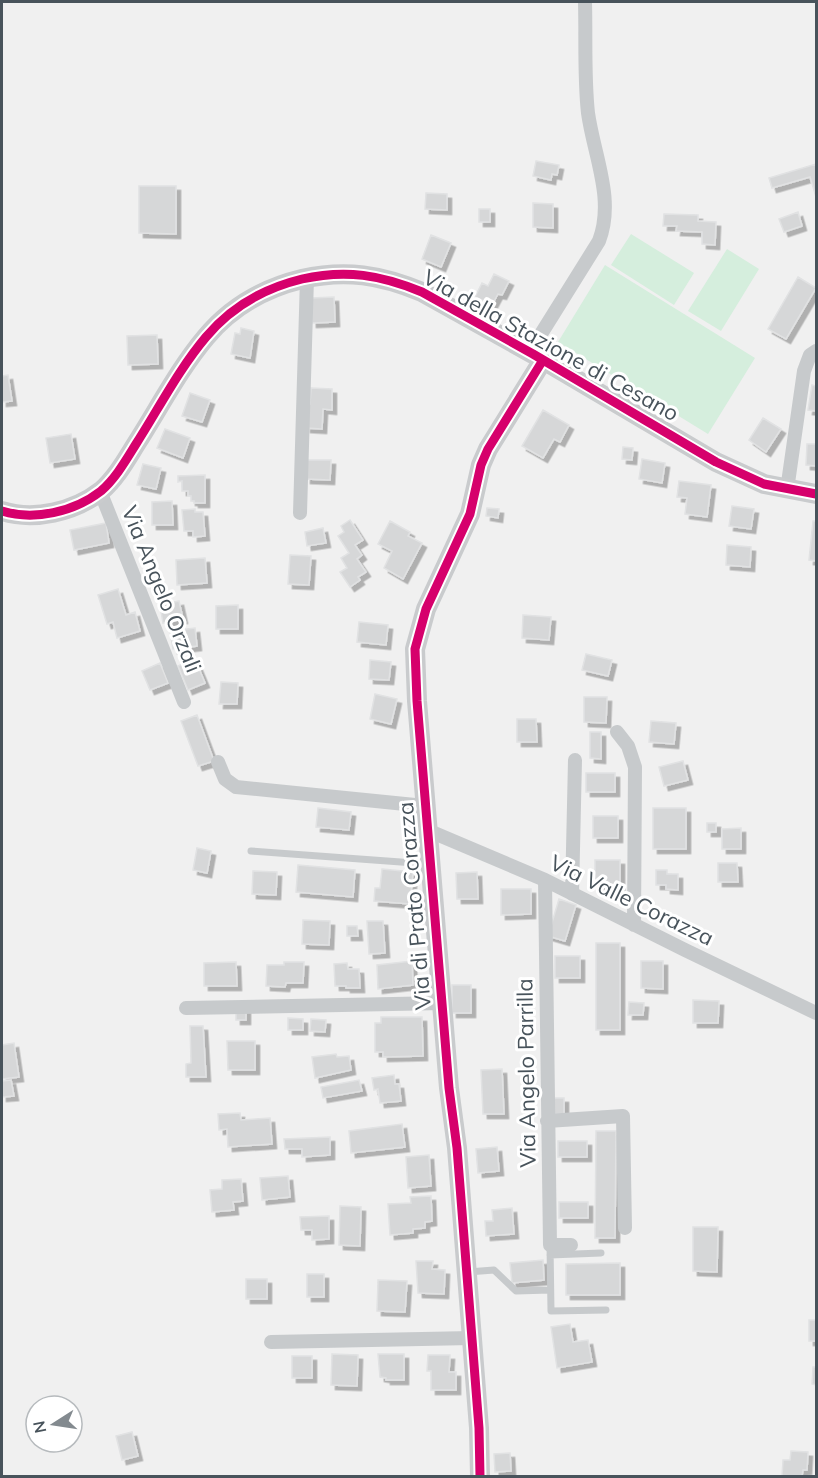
<svg xmlns="http://www.w3.org/2000/svg" width="818" height="1478" font-family="Mulish,sans-serif">
<style>
.green{fill:#d5eedd}
.building{fill:#d6d7d8;stroke:#e1e2e3;stroke-width:1.5;filter:url(#shadow)}
.lines{fill:none;stroke-linecap:round;stroke-linejoin:round}
.lane{stroke:#c7cacc;stroke-width:7}
.street{stroke:#c7cacc;stroke-width:14}
.secondary{stroke:#c9cbcd;stroke-width:20}
.cycleway-casing{stroke:#fff;stroke-width:13}
.cycleway{stroke:#d6006c;stroke-width:9}
.labels{text-anchor:middle;stroke-width:6;stroke-linejoin:round;paint-order:stroke}
.street-label{font-size:22px;fill:#48535b;stroke:#fff}
</style>
<defs>
<filter id="shadow"><feDropShadow dx="4.5" dy="4.5" stdDeviation="0" flood-color="#0004"/></filter>
</defs>
<rect width="100%" height="100%" fill="#f0f0f0"/>
<path class="green" d="M631,234L694,273L674,305L611,265Z
M727,249L759,269L721,331L688,311Z
M605,265L755,358L708,434L558,342Z"/>
<path class="building" d="M536,161L559,165L557,175L552,174L551,180L533,176Z
M816,164V197L810,177L772,188L769,178Z
M139,186H176V234L139,233Z
M426,193L447,194V210L425,209Z
M533,203L553,204V228L533,227Z
M479,209H490V222H479Z
M798,212L802,226L784,232L779,219Z
M664,214L698,215V221L716,222L715,245L702,244V232L676,231L677,226H663Z
M431,235L451,243L441,267L422,259Z
M494,274L509,281L502,295L498,294L492,305L475,297L482,283L488,286Z
M798,277L816,288L786,339L768,329Z
M334,297L335,322L312,323L311,298Z
M241,328L254,331L250,358L231,354L235,333L240,334Z
M157,335L158,364L128,365L127,336Z
M8,375L12,401L2,402V376Z
M812,385L816,386V411L808,410Z
M311,388L332,389V410L323,409L322,429L306,428L307,404H310Z
M190,393L210,400L202,422L182,416Z
M543,410L569,425L560,442L554,439L543,458L522,446Z
M763,418L781,429L766,452L749,440Z
M165,429L190,438L183,458L157,448Z
M71,434L75,459L50,463L46,438Z
M807,444H816V466L806,465Z
M623,447L633,448L632,460L622,459Z
M642,459L665,463L662,483L639,479Z
M307,460H331L330,480L306,479Z
M143,464L161,468L156,489L137,485Z
M205,475V503H194V501H191V496H188V491H182V481L178,482V476Z
M679,481L711,485L707,517L685,514L687,498L677,497Z
M172,501L173,525H152V502Z
M732,506L754,509L751,529L729,526Z
M487,508L499,509L498,518L486,516Z
M195,509V512H203L205,536L193,537V531H184L182,510Z
M350,520L363,540L355,545L362,555L357,559L366,572L358,577L360,580L350,587L340,572L347,568L341,558L349,553L338,536L344,532L341,526Z
M390,521L410,532L408,536L422,543L403,579L384,568L392,551L378,544Z
M813,521H816V561L809,560Z
M106,523L109,543L74,550L70,530Z
M323,528L326,543L307,546L305,532Z
M727,545L751,547L750,567L726,565Z
M290,555L311,556L309,585L288,584Z
M205,558L207,583L177,585L176,560Z
M118,589L126,615L135,612L140,631L117,638L113,622L107,624L98,595Z
M179,601L183,619L163,623L160,605Z
M238,605V629H216V606Z
M523,615L551,617L549,640L522,638Z
M359,622L388,625L386,645L357,642Z
M195,628L197,646L173,649L170,631Z
M586,654L612,660L608,676L582,670Z
M195,659L205,683L188,690L178,666Z
M370,660L391,662L389,680L369,679Z
M160,663L168,683L150,690L142,671Z
M221,682L238,683L237,704H219Z
M375,694L397,699L391,724L370,719Z
M584,697H607L606,723L584,722Z
M197,715L214,761L198,766L181,721Z
M517,719H536L537,742H517Z
M651,721L676,723L674,744L649,742Z
M590,732H601V759L590,758Z
M683,761L688,780L664,786L659,767Z
M586,773H615V792H586Z
M318,808L351,812L349,830L316,827Z
M653,808H686V849H653Z
M593,816H618V838H593Z
M707,823H716V832H707Z
M741,828V849H722V829Z
M197,848L211,851L207,873L193,870Z
M595,860H620V887L595,886Z
M718,863H737L738,882H718Z
M298,865L355,870L353,897L296,892Z
M382,869L413,872L410,904L374,901L375,888H380Z
M656,870H667V874H678V890L666,889V885H656Z
M253,871L277,872L276,895L252,894Z
M477,872L478,899H457L456,873Z
M501,889H531V914L501,915Z
M559,899L576,905L565,941L548,936Z
M303,920L330,921L329,945L302,944Z
M367,921H383L385,953L369,954Z
M347,926H357L358,936H347Z
M596,943H620V1030H596Z
M555,956H580V978H555Z
M412,961L413,985L378,989L377,965Z
M641,961H663V989L641,988Z
M236,962L237,986H204V963Z
M284,962H304L303,983H286L285,987L266,986L267,965H284Z
M347,963L348,969H359L360,988H346V986H335L334,964Z
M452,985H471V1013H452Z
M693,1000L719,1001L718,1023H693Z
M629,1002L644,1003L643,1015H628Z
M236,1009H246V1020H236Z
M381,1017H422L423,1056L383,1057V1052H375V1023H381Z
M288,1018L303,1019V1030H288Z
M311,1019L326,1020L325,1032L310,1031Z
M190,1026H203L206,1077H186V1064L191,1063Z
M227,1041H255V1070H228Z
M14,1043L19,1077L2,1079V1045Z
M336,1054L337,1057L349,1056L351,1070L315,1078L312,1057Z
M502,1069L504,1114H483L481,1070Z
M394,1075L395,1084H399L401,1101L380,1103L378,1089L374,1090L372,1078Z
M11,1080L14,1096L2,1097V1081Z
M359,1080L362,1091L323,1098L321,1087Z
M551,1098H564V1114H551Z
M240,1113L241,1120L270,1118L272,1144L228,1147L227,1129L219,1130L218,1114Z
M402,1124L405,1147L351,1153L349,1131Z
M596,1131H616L615,1238H595Z
M330,1137V1155L302,1157V1149H285L284,1139Z
M558,1141H587V1157H558Z
M497,1147L499,1171L478,1173L476,1149Z
M429,1155L431,1186L408,1188L406,1157Z
M288,1176L290,1197L262,1200L260,1178Z
M241,1179L243,1201L233,1202L234,1210L212,1212L210,1190L222,1189V1180Z
M431,1196L432,1221L425,1222V1228L413,1229V1233L390,1235L388,1204L411,1203L410,1197Z
M559,1202H588V1218H559Z
M340,1206L361,1207L360,1246L339,1245Z
M512,1208L514,1234L486,1236L485,1221H493L492,1210Z
M329,1216V1239L312,1240V1230H301L300,1217Z
M693,1227H718L717,1272L693,1271Z
M543,1260L544,1280L512,1283L510,1263Z
M416,1261H433L432,1269L445,1270L444,1294L418,1293Z
M620,1263V1295H566V1264Z
M307,1274H324V1297H307Z
M246,1279H267V1299H246Z
M378,1280L407,1281L405,1312L377,1311Z
M809,1320H816V1341H809Z
M570,1324L573,1342L588,1340L592,1362L557,1368L551,1327Z
M332,1354L358,1355L357,1386L331,1385Z
M378,1354H404V1380H386V1378L380,1377Z
M428,1355H450L449,1372H456V1390H431V1371H427Z
M292,1356H312V1378H292Z
M813,1367H816V1385L812,1384Z
M132,1432L138,1456L122,1460L116,1436Z
M791,1451L808,1452L807,1470H803L802,1476H782L783,1460H790Z
M510,1453L511,1471L495,1472L494,1454Z"/>
<g class="lines">
<path class="lane" d="M251,851L428,864
M550,1245L551,1311L606,1310
M550,1255L601,1253
M468,1272L494,1270L516,1291L550,1290"/>
<path class="street" d="M533,354L541,334L599,241C615,199 594,156 588,113C584,77 586,38 585,2
M787,490L804,371L810,355L816,351
M100,491L184,702
M300,513L307,278
M617,732L628,746L635,767L634,925
M218,762L225,779L236,787L425,806
M427,830L545,880L685,950L816,1013
M545,880L550,1245H571
M572,894L575,760
M186,1008L443,1003
M547,1121L623,1116L625,1228
M271,1342L472,1338"/>
<path class="secondary" d="M2,511C34,521 74,512 101,491C116,478 126,460 136,444C159,408 179,369 206,337C231,307 265,288 302,279C346,269 381,275 422,292L533,354L716,462L764,484L816,494
M480,1476L479,1428L457,1148L449,1088L417,701L415,649L426,609L470,514L481,465L488,449L543,360"/>
<defs>
<path id="cycleway" d="M2,511C34,521 74,512 101,491C116,478 126,460 136,444C159,408 179,369 206,337C231,307 265,288 302,279C346,269 381,275 422,292L533,354L716,462L764,484L816,494
M480,1476L479,1428L457,1148L449,1088L417,701L415,649L426,609L470,514L481,465L488,449L543,360"/>
</defs>
<use href="#cycleway" class="cycleway-casing"/>
<use href="#cycleway" class="cycleway"/>
</g>
<g class="labels">
<g class="street-label">
<text transform="translate(551 345) rotate(29)" y="8">Via della Stazione di Cesano</text>
<text transform="translate(162 589) rotate(68)" y="8">Via Angelo Orzali</text>
<text transform="translate(632 900) rotate(26)" y="8">Via Valle Corazza</text>
<text transform="translate(414 906) rotate(-95)" y="8">Via di Prato Corazza</text>
<text transform="translate(526 1073) rotate(-91)" y="8">Via Angelo Parrilla</text>
</g>
</g>
<rect width="818" height="1478" fill="none" stroke="#48535b" stroke-width="6"/>
<g transform="translate(54 1424) rotate(258)"><circle r="28" fill="#ffffff" stroke="#b6babd" stroke-width="1.5"/>
<path d="M0-4.5L10 22L0 15L-10 22Z" fill="#838a8f"/>
<text y="-9" font-size="16" font-weight="bold" text-anchor="middle" fill="#48535b">N</text>
</g>
</svg>
